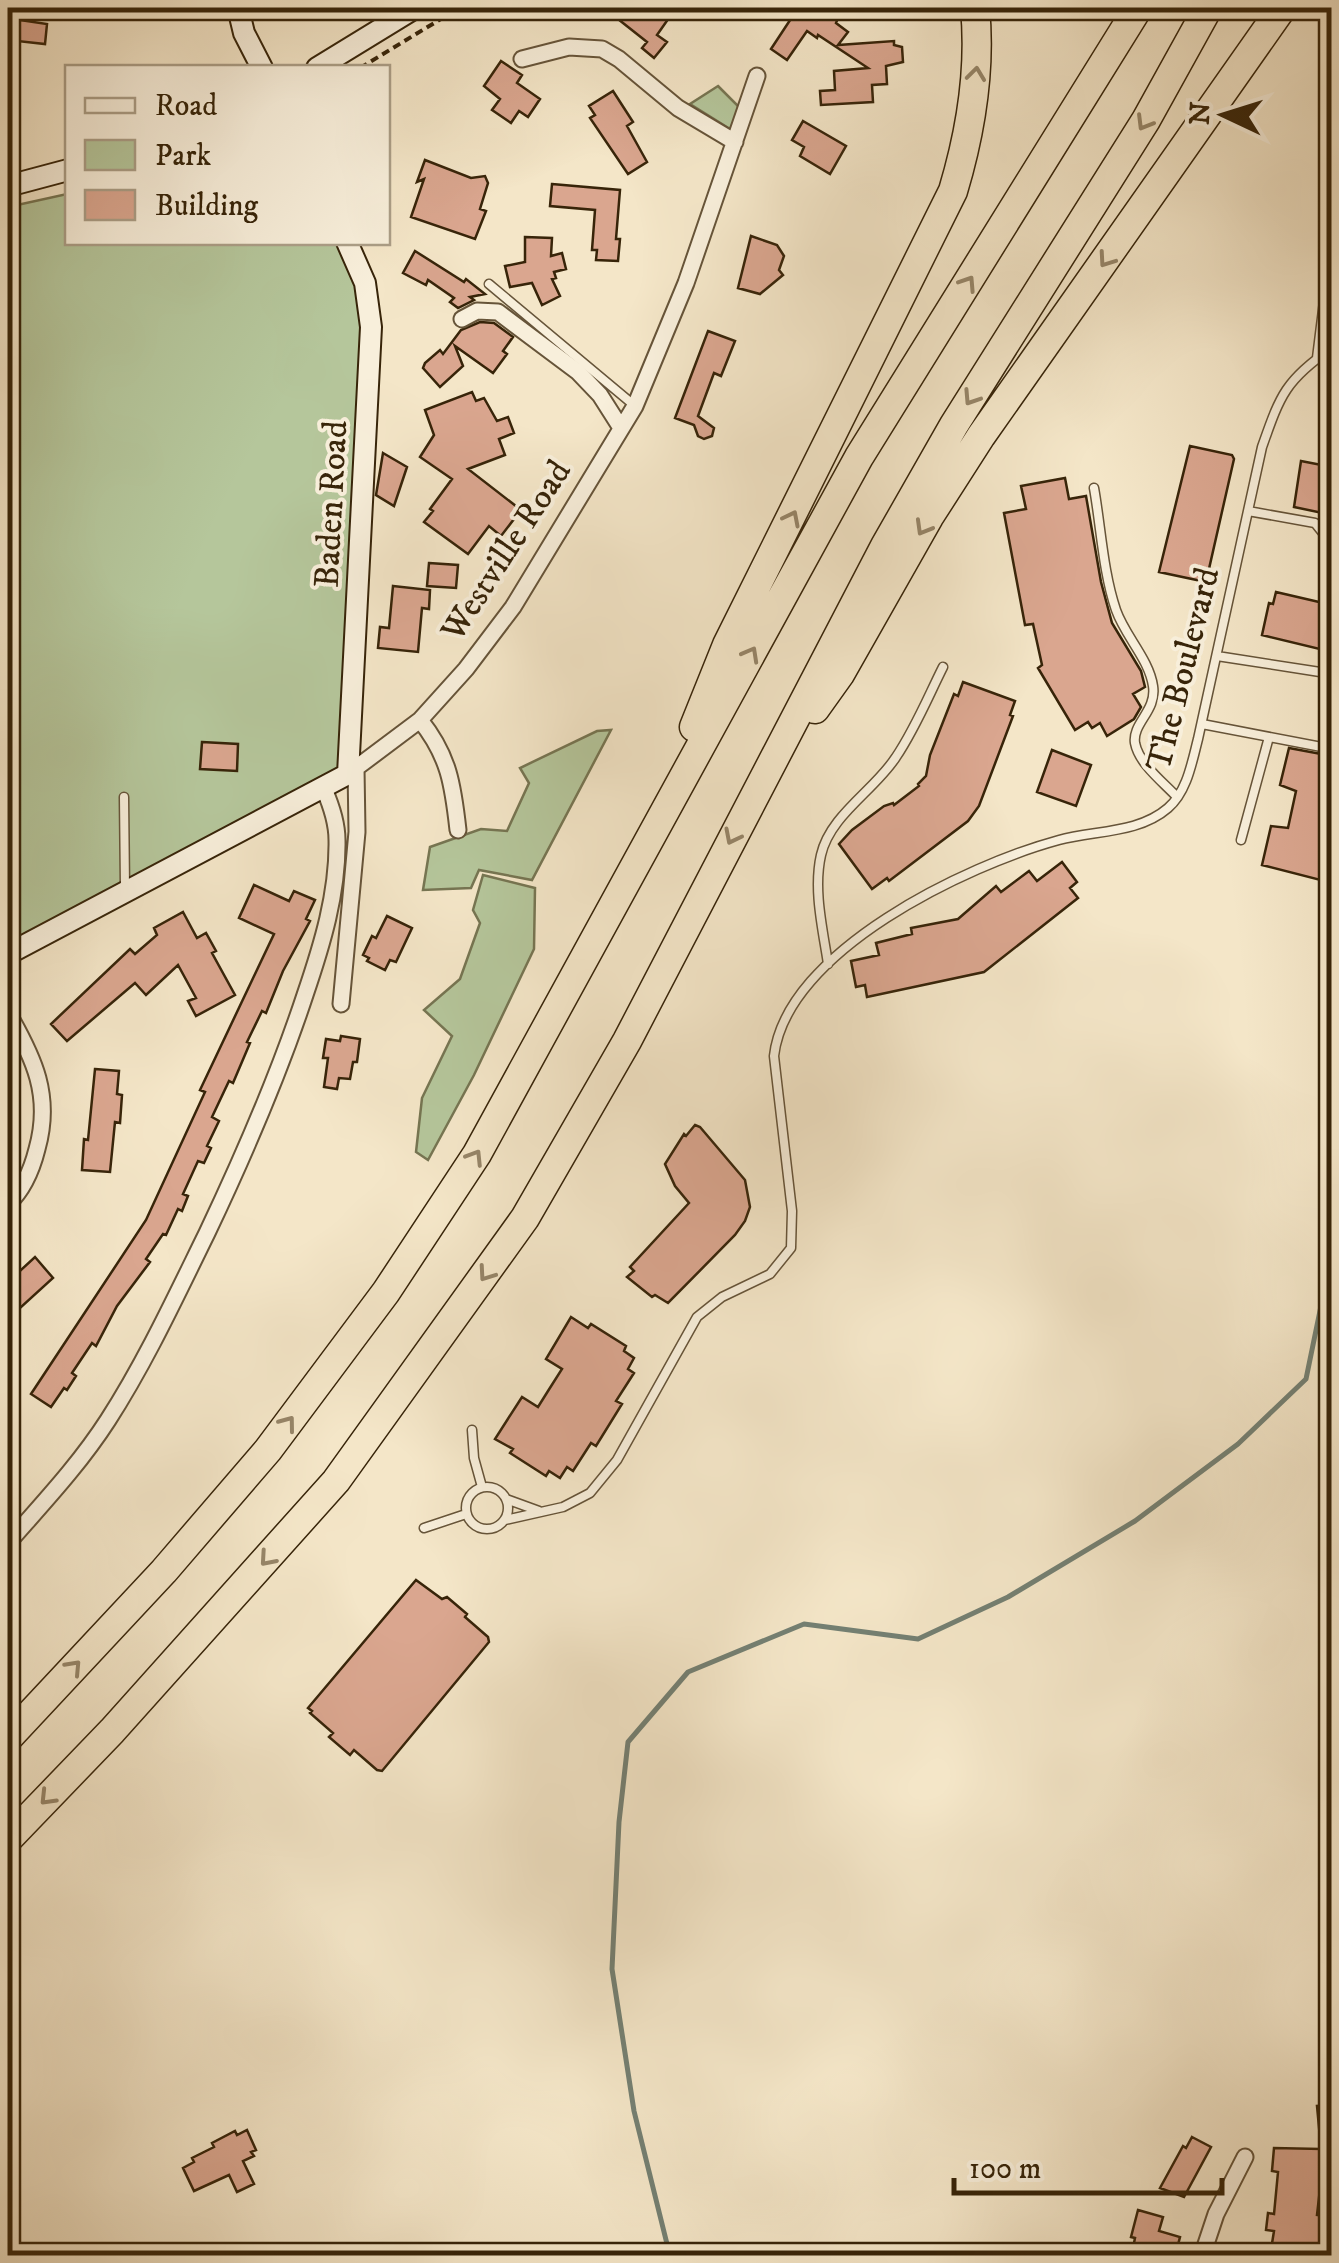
<svg xmlns="http://www.w3.org/2000/svg" width="1339" height="2263" font-family="'IM FELL DW Pica',serif">
<style>
.green{fill:#b5c69b;stroke:#767552;stroke-width:2.5}
.lines{fill:none;stroke-linecap:round;stroke-linejoin:round}
.stream{stroke:#748073;stroke-width:5}
.building{fill:#daa68f;stroke:#372409;stroke-width:2.5}
.lane-casing{stroke:#665439;stroke-width:11}
.street-casing{stroke:#665439;stroke-width:19}
.secondary-casing{stroke:#372409;stroke-width:24}
.highway-casing{stroke:#372409;stroke-width:31}
.path{stroke:#372409;stroke-width:4;stroke-dasharray:8 5;stroke-linecap:butt}
.lane{stroke:#f8efdb;stroke-width:8}
.street{stroke:#f8efdb;stroke-width:15}
.secondary{stroke:#f8efdb;stroke-width:20}
.highway{stroke:#f4e6c8;stroke-width:28}
.oneway{stroke:#968568}
.labels{text-anchor:middle;stroke-width:8;stroke-linejoin:round;paint-order:stroke}
.street-label{font-size:35px;fill:#372409;stroke:#f8efdb}
</style>
<rect width="100%" height="100%" fill="#f4e6c8"/>
<filter id="stains"><feTurbulence type="fractalNoise" baseFrequency=".002" numOctaves="4"/><feColorMatrix values="0 0 0 0 .2 0 0 0 0 .09 0 0 0 0 .02 0 0 0 .5 -.17"/></filter>
<radialGradient id="worn" r=".72"><stop offset=".6" stop-color="#630" stop-opacity="0"/><stop offset="1" stop-color="#630" stop-opacity=".3"/></radialGradient>
<path class="green" d="M718,86L740,108L730,129L690,104Z
M67,194L68,242L346,243L367,305L345,773L8,949V207Z
M611,730L532,880L479,870L471,888L423,890L430,847L481,829L507,831L529,783L520,768L597,731Z
M483,875L535,888L534,949L474,1075L428,1160L416,1152L422,1098L452,1036L424,1010L460,979L480,923L473,910Z"/>
<g class="lines">
<path class="stream" d="M670,2256L634,2111L612,1969L619,1822L628,1742L688,1672L804,1624L918,1639L1008,1597L1135,1521L1238,1444L1306,1379L1321,1306L1332,1284"/>
</g>
<path class="building" d="M604,8H662L671,15L657,35L667,42L654,58L642,48L647,42Z
M798,8H842L836,23L848,32L838,45L894,41V45L902,47L903,62L886,66L887,84L872,85L873,102L821,105L820,91L835,90L834,71L868,68L818,35L817,38L807,31L787,60L771,49Z
M20,20L47,24L45,44L17,41Z
M501,61L522,75L517,83L540,99L528,117L519,111L511,123L492,110L500,99L484,86Z
M613,91L633,122L627,126L647,162L628,174L590,118L595,115L589,106Z
M803,121L846,146L830,174L800,156L804,147L792,140Z
M425,160L471,178L485,176L488,183L480,209L486,211L475,239L411,217L424,179L417,182Z
M552,184L620,190L616,239H620L618,261L596,260L597,250H592L595,210L550,206Z
M751,236L777,245L784,256L779,270L783,275L760,294L738,288Z
M525,237L552,238L551,256L562,253L566,269L554,272L556,278L552,279L560,296L542,305L532,283L510,287L505,266L525,262Z
M415,251L464,282L466,279L485,294L470,297L474,300L458,308L450,302L454,298L428,280L426,285L403,273Z
M480,322L494,323L513,337L503,351L507,354L493,373L455,346L463,366L440,387L423,368L425,363L440,350L443,354L461,330Z
M708,331L735,341L721,376L714,373L698,416L714,428L712,436L704,439L698,436L694,425L675,418Z
M472,392L476,401L484,398L497,421L508,417L514,433L499,439L505,455L468,469L521,510L501,536L489,526L468,554L424,522L433,511L430,509L452,479L420,457L434,435L425,410Z
M1190,446L1232,455L1234,459L1206,582L1159,572Z
M383,453L407,467L394,506L376,495Z
M1301,461L1332,467V515L1294,507Z
M1065,478L1069,499L1086,496L1101,582L1112,623L1141,671L1145,687L1133,694L1141,707L1134,719L1107,736L1100,723L1092,728L1088,722L1075,730L1038,668L1042,665L1033,624L1025,625L1004,513L1026,509L1021,486Z
M429,563L458,565L456,588L427,586Z
M393,586L430,590L429,609L422,608L418,652L378,648L380,627L389,628Z
M1276,592L1332,605V652L1262,635L1269,603L1273,604Z
M963,682L1015,701L1010,715L1013,716L979,806L968,821L889,881L887,878L872,889L839,844L852,830L884,806L893,803L894,805L919,786L918,784L926,776L930,755L954,694L958,696Z
M202,742L238,744L237,771L200,769Z
M1289,748L1332,756V883L1262,865L1271,826L1288,828L1296,791L1280,785Z
M1052,750L1091,765L1076,806L1037,792Z
M1062,862L1077,882L1070,888L1078,898L984,972L867,997L865,985L856,987L851,961L879,955L876,943L912,934L911,928L958,919L996,886L1001,892L1029,871L1037,881Z
M254,885L289,901L294,891L315,900L306,919L310,921L283,971L266,1013L262,1011L247,1042L250,1043L233,1083L229,1081L212,1117L219,1121L207,1146L211,1148L204,1163L198,1161L183,1194L188,1196L182,1211L178,1209L166,1235L163,1234L146,1259L150,1262L117,1306L96,1346L92,1343L72,1373L76,1376L67,1390L64,1388L51,1407L31,1394L146,1220L205,1092L200,1090L274,934L239,918Z
M183,912L197,938L206,933L216,951L212,953L235,995L196,1016L188,1001L196,998L178,965L146,995L135,983L67,1041L51,1024L130,949L135,954L157,935L154,928Z
M387,916L412,928L396,962L390,960L385,970L367,961L369,958L363,955L372,936L376,938Z
M341,1036L360,1039L357,1062H353L350,1079L339,1078L337,1089L324,1087L328,1058H323L326,1039L340,1041Z
M95,1069L119,1071L117,1094L122,1095L120,1123L115,1122L110,1172L82,1170L84,1139L88,1140Z
M695,1125L700,1127L745,1180L750,1207L745,1221L735,1235L668,1303L655,1295L652,1297L627,1277L634,1271L630,1267L689,1203L675,1186L665,1164L684,1134L686,1136Z
M35,1257L53,1278L8,1319V1282Z
M571,1317L588,1328L591,1324L626,1346L624,1351L634,1358L628,1369L634,1373L616,1401L622,1404L596,1446L591,1443L573,1471L567,1467L560,1478L549,1471L546,1476L510,1453L513,1449L495,1439L522,1397L538,1407L548,1391L562,1369L546,1359Z
M416,1580L442,1599L447,1597L467,1614L465,1617L488,1637L489,1642L382,1771L377,1770L354,1750L350,1755L329,1737L333,1733L310,1713L312,1711L308,1708Z
M1332,2105V2172L1322,2171L1317,2215L1332,2217V2256H1270L1274,2231L1266,2230L1268,2213L1274,2214L1278,2172L1272,2171L1274,2148L1321,2149L1317,2106Z
M247,2130L256,2150L251,2152L254,2156L243,2161L254,2184L237,2192L229,2175L194,2191L183,2168L194,2162L192,2158L214,2147L212,2143L235,2131L237,2135Z
M1192,2137L1211,2147L1184,2197L1160,2188L1183,2146L1186,2148Z
M1138,2210L1163,2217L1159,2231L1180,2237L1175,2256L1133,2248L1135,2238L1131,2237Z"/>
<g class="lines">
<defs>
<path id="lane" d="M489,284L635,406
M1317,358L1332,237
M1094,488C1101,527 1103,572 1116,610C1125,636 1149,659 1153,686C1157,711 1132,723 1135,743C1139,764 1163,782 1177,797
M1248,511L1315,523L1323,533L1332,558
M1217,656L1320,672
M1202,724L1332,749
M124,797L125,888
M1241,840L1269,737
M828,964C823,930 813,890 821,855C830,815 875,790 896,757C915,729 928,697 943,667
M472,1430L474,1458L482,1487
M466 1508a21 21 0 1 1 42 0a21 21 0 1 1-42 0Z
M506,1499L539,1511
M505,1520L563,1507L590,1493L617,1460L697,1317L722,1297L770,1274L791,1248L792,1211L774,1056C786,951 967,865 1059,840C1094,830 1138,834 1168,808C1187,792 1192,762 1198,739L1262,447C1280,396 1285,380 1332,348
M424,1528L466,1514"/>
<path id="street" d="M522,59L569,47L602,49L619,59L678,108L735,142
M462,319L477,311L498,312L578,372L600,395L621,428
M420,720C449,756 453,785 458,830
M348,774L420,720L466,669L513,607L635,406L686,283L757,76
M341,1004L357,832L356,768
M8,1013C34,1058 52,1096 37,1149C32,1169 24,1189 8,1204
M8,1543C43,1503 79,1465 108,1420C146,1361 176,1296 207,1233C244,1155 278,1077 305,995C322,945 338,893 337,840C337,822 331,805 324,789
M1202,2256L1216,2214L1245,2157"/>
<path id="secondary" d="M238,8L244,33L262,68
M317,68L415,8
M8,186L68,170
M8,954L348,774L371,327L365,283L347,242"/>
<path id="highway" d="M815,709L840,674L929,517L981,436L1282,8
M694,727L727,645L953,191C971,131 981,70 975,8
M8,1738L164,1571L268,1450L386,1292L477,1154L859,457L1138,8
M8,1839L112,1731L336,1481L525,1218L627,1041L885,546L954,425L1146,120L1208,8"/>
</defs>
<use href="#lane" class="lane-casing"/>
<use href="#street" class="street-casing"/>
<use href="#secondary" class="secondary-casing"/>
<use href="#highway" class="highway-casing"/>
<path class="path" d="M360,68L459,8"/>
<use href="#lane" class="lane"/>
<use href="#street" class="street"/>
<use href="#secondary" class="secondary"/>
<use href="#highway" class="highway"/>
</g>
<defs><path id="oneway-chevron" d="M-2-3.5L2.5 0L-2 3.5" fill="none" stroke-width="1.6" stroke-linecap="round" stroke-linejoin="round" transform="scale(2.5)"/></defs>
<g class="oneway">
<use href="#oneway-chevron" transform="translate(976 74) rotate(-83)"/>
<use href="#oneway-chevron" transform="translate(1144 123) rotate(121)"/>
<use href="#oneway-chevron" transform="translate(1106 260) rotate(125)"/>
<use href="#oneway-chevron" transform="translate(968 283) rotate(-57)"/>
<use href="#oneway-chevron" transform="translate(971 398) rotate(123)"/>
<use href="#oneway-chevron" transform="translate(792 518) rotate(-63)"/>
<use href="#oneway-chevron" transform="translate(923 528) rotate(120)"/>
<use href="#oneway-chevron" transform="translate(751 654) rotate(-61)"/>
<use href="#oneway-chevron" transform="translate(732 837) rotate(117)"/>
<use href="#oneway-chevron" transform="translate(475 1157) rotate(-58)"/>
<use href="#oneway-chevron" transform="translate(486 1274) rotate(125)"/>
<use href="#oneway-chevron" transform="translate(288 1423) rotate(-53)"/>
<use href="#oneway-chevron" transform="translate(267 1559) rotate(131)"/>
<use href="#oneway-chevron" transform="translate(74 1667) rotate(-47)"/>
<use href="#oneway-chevron" transform="translate(47 1798) rotate(134)"/>
</g>
<g class="labels">
<g class="street-label">
<text transform="translate(330 504) rotate(-87)" y="12">Baden Road</text>
<text transform="translate(505 550) rotate(-57)" y="12">Westville Road</text>
<text transform="translate(1182 669) rotate(-76)" y="12">The Boulevard</text>
</g>
</g>
<rect width="1339" height="2263" fill="none" stroke="#f4e6c8" stroke-width="40"/>
<rect x="10" y="10" width="1319" height="2243" fill="none" stroke="#372409" stroke-width="5"/>
<rect x="20" y="20" width="1299" height="2223" fill="none" stroke="#372409" stroke-width="2.5"/>
<rect x="65" y="65" width="325" height="180" fill="#f8efdb" stroke="#ab9e87" stroke-width="2.5"/>
<rect x="85" y="98" width="50" height="15" fill="#f8efdb" stroke="#ab9e87" stroke-width="2.5"/>
<text x="155" y="115" font-size="30" fill="#372409">Road</text>
<rect x="85" y="140" width="50" height="30" fill="#b5c69b" stroke="#ab9e87" stroke-width="2.5"/>
<text x="155" y="165" font-size="30" fill="#372409">Park</text>
<rect x="85" y="190" width="50" height="30" fill="#daa68f" stroke="#ab9e87" stroke-width="2.5"/>
<text x="155" y="215" font-size="30" fill="#372409">Building</text>
<g transform="translate(1224 115) rotate(274)" stroke="#f8efdb" stroke-width="8" paint-order="stroke">
<path d="M0-8L18 38L0 25L-18 38Z" fill="#372409"/>
<text y="-15" font-size="28" font-weight="bold" text-anchor="middle" fill="#372409">N</text>
</g>
<path d="M954 2178v15h268v-15" fill="none" stroke="#372409" stroke-width="5"/>
<text x="969" y="2178" font-size="30" fill="#372409" stroke="#f8efdb" stroke-width="8" paint-order="stroke">100 m</text>
<rect width="100%" height="100%" filter="url(#stains)"/>
<rect width="100%" height="100%" fill="url(#worn)"/>
</svg>
